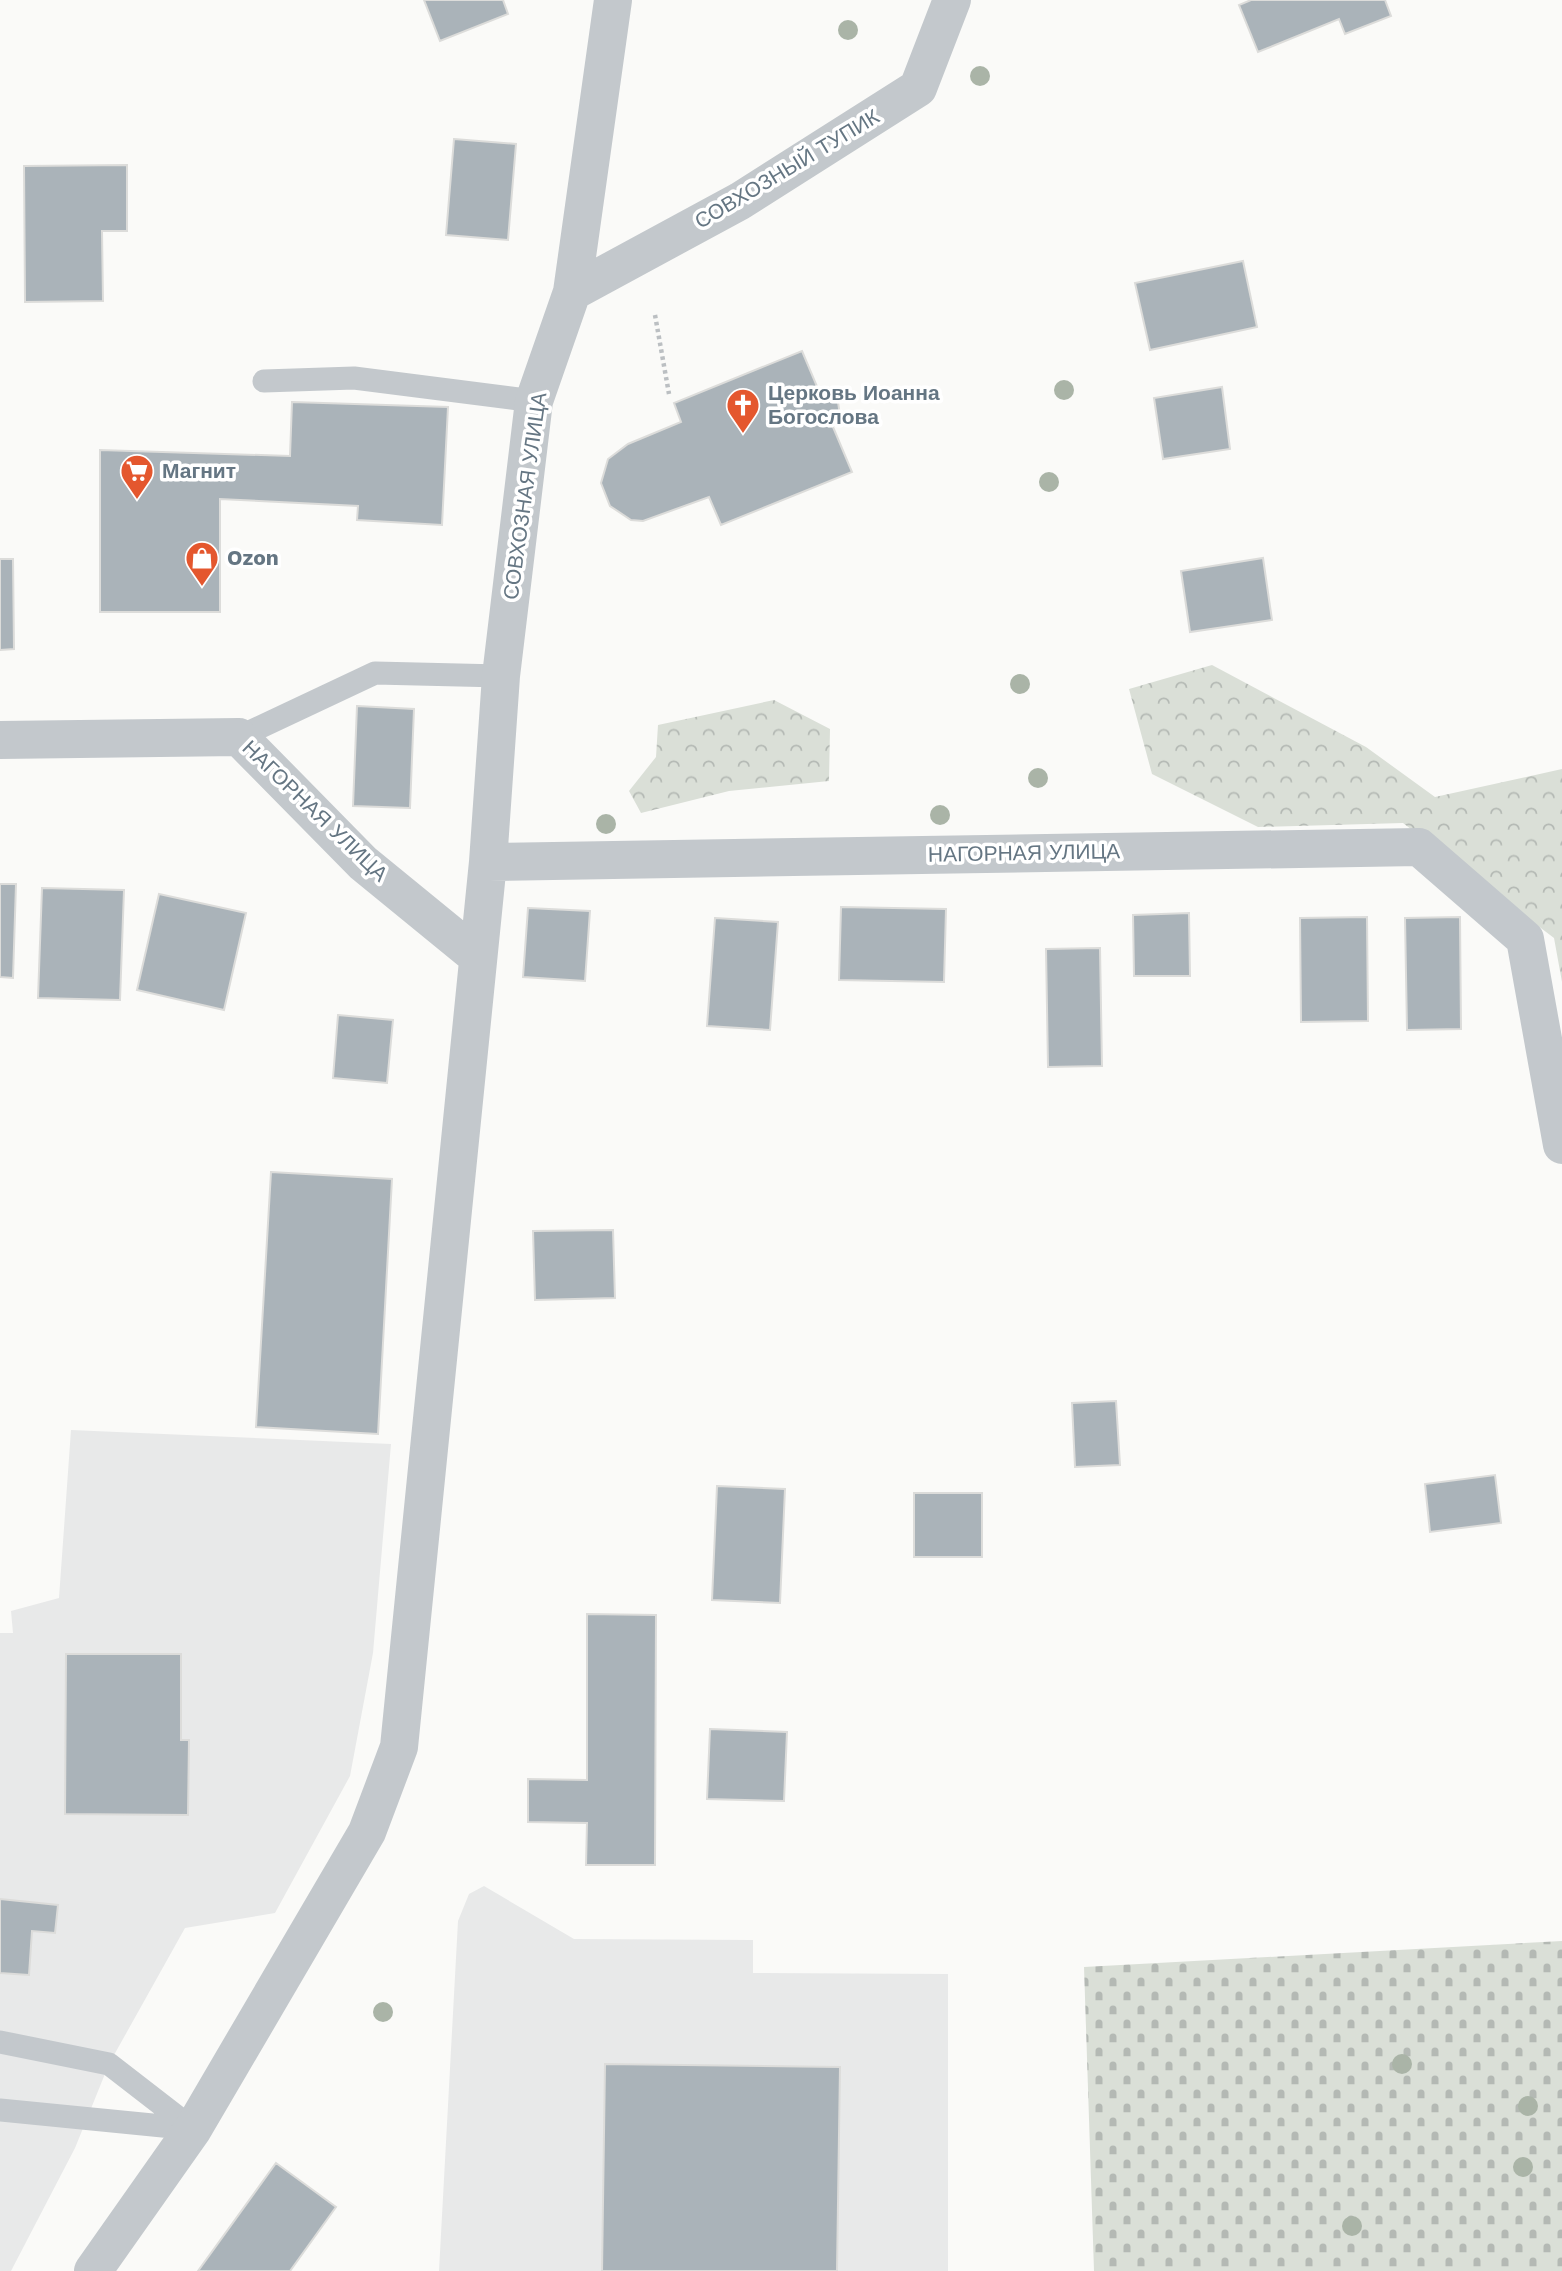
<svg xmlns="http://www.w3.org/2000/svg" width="1562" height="2271" font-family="'Work Sans',sans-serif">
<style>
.built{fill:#e8e9e9}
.forest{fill:url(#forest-crowns)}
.cemetery{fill:url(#cemetery-stones)}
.building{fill:#aab3b9;stroke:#dcdcda;stroke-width:2}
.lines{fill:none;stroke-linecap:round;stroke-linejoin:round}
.path{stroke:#bbbfc2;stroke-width:4.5;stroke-dasharray:3.5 3.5;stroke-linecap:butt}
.service{stroke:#c3c8cc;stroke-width:23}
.minor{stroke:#c3c8cc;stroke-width:38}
.tree{fill:#aab4a7}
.labels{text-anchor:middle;stroke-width:7;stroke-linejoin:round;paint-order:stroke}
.street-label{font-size:21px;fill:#657683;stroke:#fff}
.poi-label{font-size:21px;font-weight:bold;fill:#657683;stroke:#fff;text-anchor:start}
</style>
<defs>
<pattern id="forest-crowns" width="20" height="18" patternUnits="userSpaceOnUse" patternTransform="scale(1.75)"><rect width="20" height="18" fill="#dadfd7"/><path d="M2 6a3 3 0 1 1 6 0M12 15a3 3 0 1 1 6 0" fill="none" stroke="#b4b9b4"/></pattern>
<pattern id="cemetery-stones" width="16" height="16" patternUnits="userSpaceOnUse" patternTransform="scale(1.75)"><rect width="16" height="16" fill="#dadfd7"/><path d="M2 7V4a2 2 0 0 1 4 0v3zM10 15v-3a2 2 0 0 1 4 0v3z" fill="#b4b9b4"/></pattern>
</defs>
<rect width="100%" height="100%" fill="#fafaf8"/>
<path class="built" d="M71,1430L391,1444L373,1653L350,1776L275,1913L185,1928L109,2064L75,2148L11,2271H0V1633H13L11,1611L59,1598Z
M484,1886L574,1939L753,1940V1973L948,1974V2271H439L458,1921L469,1894Z"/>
<path class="forest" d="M1212,665L1366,747L1435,797L1562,769V982L1554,938L1403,823L1258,827L1152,774L1129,689Z
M774,700L830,729L829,781L729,791L641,813L629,791L656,757L658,725Z"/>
<path class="cemetery" d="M1562,1941V2271H1094L1084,1967Z"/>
<path class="building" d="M424,0H503L508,14L440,41Z
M1251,0H1385L1391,16L1345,34L1339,19L1258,52L1239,5Z
M454,139L516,144L508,240L446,235Z
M127,165V231H102L103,301L25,302L24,166Z
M1243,261L1257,327L1150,350L1135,283Z
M802,351L818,389L831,392L838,402L840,415L833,427L852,472L721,525L709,497L643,521L631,520L610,506L601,483L608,459L628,444L681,422L674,403Z
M1222,387L1230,449L1163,459L1154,398Z
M292,402L448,407L442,525L357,520L358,506L220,499V612H100V450L290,456Z
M1263,558L1272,620L1190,632L1181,571Z
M0,559H13L14,649L0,650Z
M357,706L414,709L410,808L353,806Z
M0,884H16L13,978L0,977Z
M42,888L124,890L120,1000L38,998Z
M159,894L246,913L224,1010L137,990Z
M841,907L946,909L944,982L839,980Z
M528,908L590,911L585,981L523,977Z
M1189,913L1190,976H1134L1133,915Z
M1367,917L1368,1021L1301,1022L1300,918Z
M1460,917L1461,1029L1407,1030L1405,918Z
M715,918L778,922L770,1030L707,1026Z
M1100,948L1102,1066L1048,1067L1046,949Z
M338,1015L393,1020L387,1083L333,1078Z
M271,1172L392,1179L378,1434L256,1427Z
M613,1230L615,1298L535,1300L533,1231Z
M1116,1401L1120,1465L1075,1467L1072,1403Z
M1495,1475L1501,1523L1430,1532L1425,1484Z
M717,1486L785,1489L780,1603L712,1600Z
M914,1493H982V1557H914Z
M587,1614L656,1615L655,1865H586L587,1823L528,1822V1779L587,1780Z
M66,1654H181V1740H189L188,1815L65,1814Z
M710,1729L787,1732L784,1801L707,1799Z
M0,1899L58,1905L55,1933L32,1931L29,1975L0,1973Z
M605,2064L840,2067L837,2271H602Z
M276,2163L336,2207L290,2271H198Z"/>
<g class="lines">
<path class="path" d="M655,315L669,394"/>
<path class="service" d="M264,381L354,378L534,401
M239,737L375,673L501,676
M0,2042L109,2064L193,2129
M0,2110L193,2129"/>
<path class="minor" d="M572,292L740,201L918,88L952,0
M0,740L239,737L363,863L478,957
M488,862L1419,847L1525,939L1562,1145
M93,2271L193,2129L367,1832L399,1747L488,862L501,676L534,401L572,292L613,0"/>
</g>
<g class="tree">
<circle cx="848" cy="30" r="10"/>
<circle cx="980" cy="76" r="10"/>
<circle cx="1064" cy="390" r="10"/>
<circle cx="1049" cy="482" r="10"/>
<circle cx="1020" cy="684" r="10"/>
<circle cx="1038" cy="778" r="10"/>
<circle cx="940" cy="815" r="10"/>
<circle cx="606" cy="824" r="10"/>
<circle cx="383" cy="2012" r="10"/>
<circle cx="1402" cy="2064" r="10"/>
<circle cx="1528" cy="2106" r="10"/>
<circle cx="1523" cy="2167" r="10"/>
<circle cx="1352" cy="2226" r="10"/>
</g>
<defs>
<symbol id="church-pin" viewBox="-11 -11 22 30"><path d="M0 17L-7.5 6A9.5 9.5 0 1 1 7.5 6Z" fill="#e4572e" stroke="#fff"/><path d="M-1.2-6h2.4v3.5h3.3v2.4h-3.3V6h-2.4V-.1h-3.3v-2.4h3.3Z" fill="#fff"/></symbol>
<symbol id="supermarket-pin" viewBox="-11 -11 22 30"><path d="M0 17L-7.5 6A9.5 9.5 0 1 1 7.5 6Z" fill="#e4572e" stroke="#fff"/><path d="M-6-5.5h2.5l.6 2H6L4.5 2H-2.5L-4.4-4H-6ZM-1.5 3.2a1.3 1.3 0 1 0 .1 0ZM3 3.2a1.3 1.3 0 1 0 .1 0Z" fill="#fff"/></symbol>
<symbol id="shop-pin" viewBox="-11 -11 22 30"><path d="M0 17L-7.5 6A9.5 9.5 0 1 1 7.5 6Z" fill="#e4572e" stroke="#fff"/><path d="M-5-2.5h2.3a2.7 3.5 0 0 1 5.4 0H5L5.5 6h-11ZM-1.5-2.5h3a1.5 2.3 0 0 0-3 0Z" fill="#fff"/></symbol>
</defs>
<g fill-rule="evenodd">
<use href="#church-pin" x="724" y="386" width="38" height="52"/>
<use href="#supermarket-pin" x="118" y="452" width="38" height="52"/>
<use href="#shop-pin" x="183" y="539" width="38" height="52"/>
</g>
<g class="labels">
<g class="street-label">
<text transform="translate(787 169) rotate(-31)" y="7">СОВХОЗНЫЙ ТУПИК</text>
<text transform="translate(525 496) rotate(-82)" y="7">СОВХОЗНАЯ УЛИЦА</text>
<text transform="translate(315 811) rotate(44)" y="7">НАГОРНАЯ УЛИЦА</text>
<text transform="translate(1024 853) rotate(-1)" y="7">НАГОРНАЯ УЛИЦА</text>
</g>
<g class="poi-label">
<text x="768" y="400">Церковь Иоанна<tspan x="768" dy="24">Богослова</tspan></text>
<text x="162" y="478">Магнит</text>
<text x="227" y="565">Ozon</text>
</g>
</g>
</svg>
